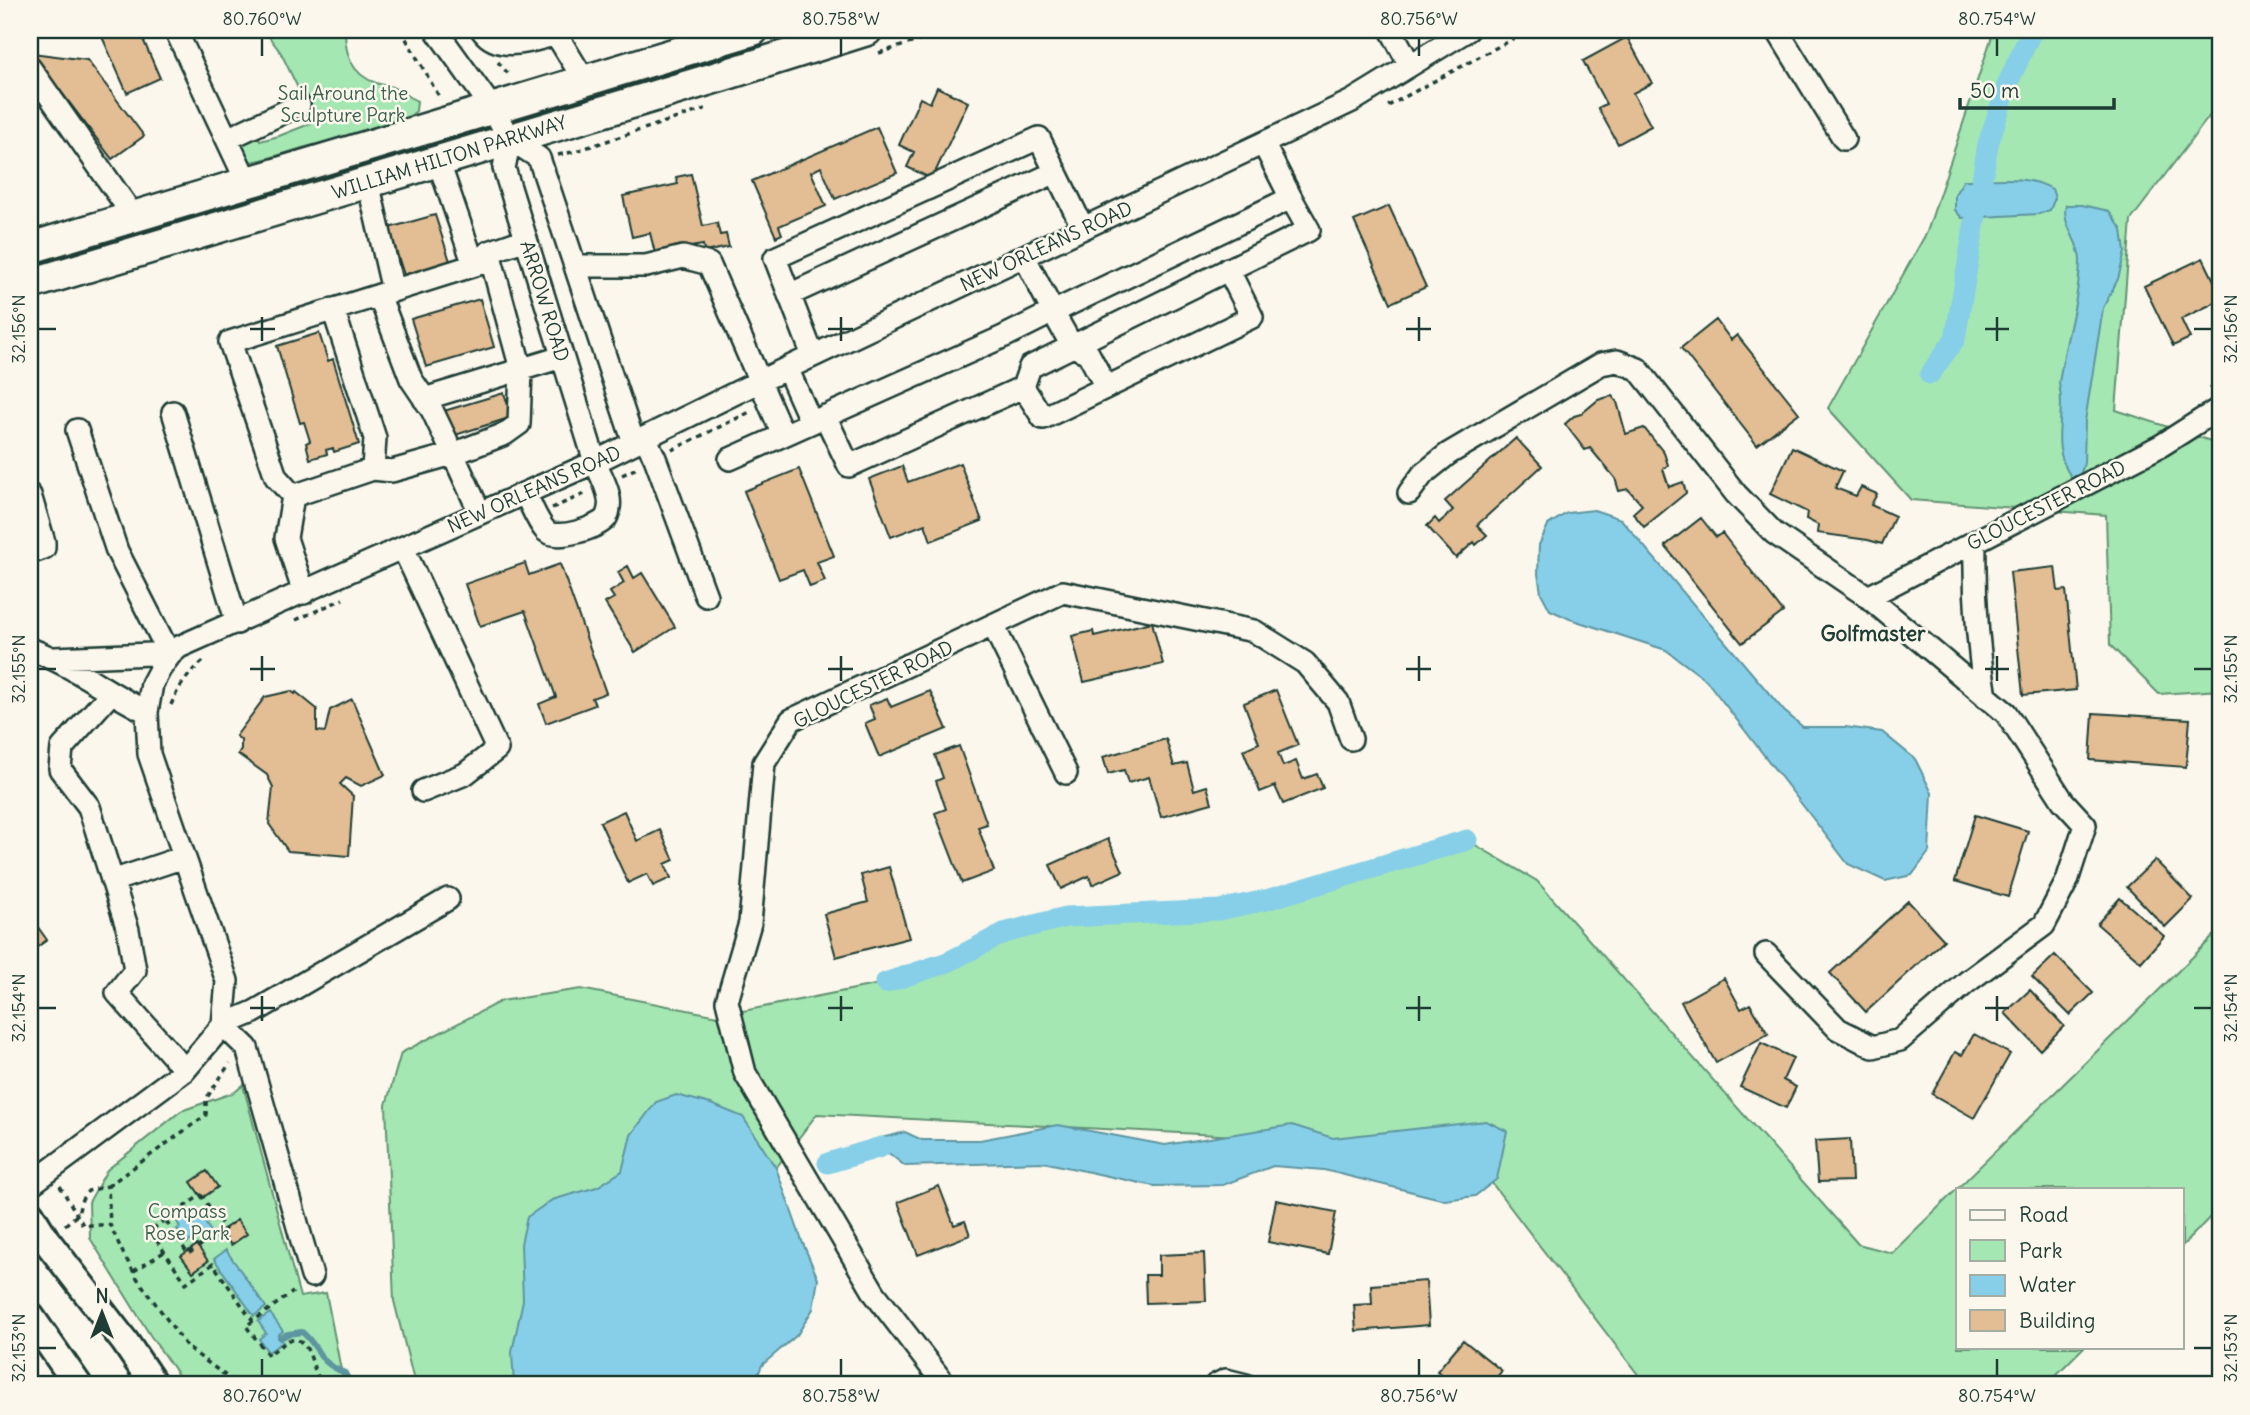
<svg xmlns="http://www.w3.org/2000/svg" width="2250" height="1415" font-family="Delius,sans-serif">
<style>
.green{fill:#a4e7b2;stroke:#629273;stroke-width:2}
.water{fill:#87cfe8;stroke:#5d95a0;stroke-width:2}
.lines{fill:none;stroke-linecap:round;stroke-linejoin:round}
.stream{stroke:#5d95a0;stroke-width:6}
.canal{stroke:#87cfe8;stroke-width:21}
.building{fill:#e3bd94;stroke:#1f3d34;stroke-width:2}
.minor-casing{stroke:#1f3d34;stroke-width:26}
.major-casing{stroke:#1f3d34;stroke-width:32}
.highway-casing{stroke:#1f3d34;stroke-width:35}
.path{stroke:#1f3d34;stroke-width:3.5;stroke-dasharray:5 5;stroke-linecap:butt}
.minor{stroke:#fbf7ec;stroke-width:21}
.major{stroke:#fbf7ec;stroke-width:26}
.highway{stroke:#fbf7ec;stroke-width:30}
.ticks{fill:none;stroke:#1f3d34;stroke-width:2.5}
.labels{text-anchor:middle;stroke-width:5;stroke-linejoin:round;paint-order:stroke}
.park-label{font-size:19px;fill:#3a5f4d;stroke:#fbf7ec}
.street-label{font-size:19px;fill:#1f3d34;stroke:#fbf7ec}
.neighbourhood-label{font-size:21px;font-weight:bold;fill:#1f3d34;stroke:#fbf7ec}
.neatline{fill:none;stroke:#1f3d34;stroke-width:2.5}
.ticks-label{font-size:18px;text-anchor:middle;fill:#1f3d34}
</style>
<rect width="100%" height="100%" fill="#fbf7ec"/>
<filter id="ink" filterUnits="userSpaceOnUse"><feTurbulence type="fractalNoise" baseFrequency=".0143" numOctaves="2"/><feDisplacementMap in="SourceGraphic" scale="14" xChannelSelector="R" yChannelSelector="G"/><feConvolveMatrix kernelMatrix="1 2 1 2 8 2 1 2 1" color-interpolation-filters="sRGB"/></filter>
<g filter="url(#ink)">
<path class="green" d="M264,30H345C345,54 351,74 376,83C381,85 387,85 392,87C401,91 408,97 417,101L416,111L408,118C373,129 338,139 302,148C284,153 268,160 249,162L239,143L258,131L260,141L279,136L312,123L313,119L281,53Z
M1994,30H2220V102L2131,220L2116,410L2220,444V690L2159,694L2110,645L2106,515L1911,500L1828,408L1927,232Z
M1467,840L1537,881L1858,1244L1892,1253L2220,930V1207L2182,1246V1189H1958V1347H2084L2046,1385H1646L1465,1148L817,1114L776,1168L681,1385H415L394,1301L386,1105L401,1053L501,1001L581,989L718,1016L885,983L948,962L1004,933L1066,917L1219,910L1266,900Z
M243,1085L300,1297L326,1293L344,1385H185L150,1335L90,1238L89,1202L107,1170L181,1111L235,1092Z"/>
<path class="water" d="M1964,180C1992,180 2027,174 2052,189L2055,198L2050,210L2039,214L1962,218L1955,210V194Z
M2066,205H2082L2109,211L2122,230L2125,252L2118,279L2103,308L2085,421L2084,463L2080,476L2071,477C2048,442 2067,417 2059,384C2064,343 2079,303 2080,261C2080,240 2061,226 2066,205Z
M1594,510L1621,519L1784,711L1803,727H1845L1882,732L1915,759L1932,793L1929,852L1912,875L1885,881L1848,864L1706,680L1666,650L1570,619L1550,610L1541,593L1538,574L1539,545L1548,525L1567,513Z
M676,1095L711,1104L743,1117L776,1168L802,1241L818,1279L813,1309L797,1335L762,1365L754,1385H514L512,1352L523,1300L521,1244L527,1217L552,1200L597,1187L622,1171L631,1135L656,1102Z
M1486,1121L1507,1131L1497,1179L1475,1196L1445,1200L1324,1170L1273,1166L1223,1185L1154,1186L1043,1162L905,1166L881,1147V1138L905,1132L922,1140H980L1058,1125L1165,1145L1292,1125L1333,1138Z
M188,1209L195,1218L205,1211L211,1219L206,1224L211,1232L203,1238L200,1235L187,1243L177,1229L180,1227L175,1218Z
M226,1250L266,1307L254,1316L214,1259Z
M270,1313L283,1331L278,1335L283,1342L268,1352L259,1339L266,1333L258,1321Z"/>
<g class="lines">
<path class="stream" d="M280,1338L288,1334L302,1332C322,1349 315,1361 345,1373L349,1381V1385"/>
<path class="canal" d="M1930,374L1955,339L1988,144L2008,83L2032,30
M885,983L948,962L1004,933L1066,917L1219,910L1266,900L1467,840
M828,1163L881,1147"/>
</g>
<path class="building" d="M99,30H139L160,78L127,93Z
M1627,37L1652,83L1633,93L1651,126L1618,144L1598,108L1606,104L1583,61Z
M32,53L87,60L144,136L112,159Z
M937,87L968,102L932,179L907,167L914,152L899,145L920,98L930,103Z
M877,127L897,173L835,199L821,167L811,172L826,206L779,226L782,234L776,237L752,181Z
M691,174L703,226L717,223L720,235L726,234L729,247L704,252L703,245L655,253L650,233L632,237L623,196L678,184L676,177Z
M1389,206L1426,287L1391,303L1354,221Z
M435,215L450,261L404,275L389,228Z
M2203,258L2220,293V300L2181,319L2190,338L2173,346L2144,286Z
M480,299L494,347L426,367L411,319Z
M1716,320L1731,340L1737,335L1799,413L1757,445L1681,348Z
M319,333L328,361L333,359L359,444L334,452L333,448L326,450L327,454L310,459L306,443L310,441L304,422L300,423L277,346Z
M504,393L512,417L452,436L444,411Z
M1612,396L1617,402L1626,434L1644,428L1664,453L1668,465L1663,469L1669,487L1683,482L1686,493L1644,527L1633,513L1642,505L1628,489L1619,491L1615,478L1590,448L1585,450L1565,424L1574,416L1581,414L1598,400Z
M1516,438L1542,466L1477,525L1487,535L1476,545L1474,542L1456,558L1427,526L1435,518L1439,523L1453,510L1445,501Z
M1792,447L1843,471L1835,488L1856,496L1861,487L1877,494L1871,505L1895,516L1882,544L1868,540L1817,533L1818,525L1806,519L1807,512L1770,494Z
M960,463L982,521L931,541L925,524L891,537L869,479L902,466L908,482Z
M799,469L834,556L817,562L825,581L810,587L803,570L779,579L744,491Z
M1701,518L1716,537L1722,533L1783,612L1742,643L1665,546Z
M525,563L529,575L560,564L606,693L592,698L595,705L546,723L539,704L556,697L525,611L480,626L465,584Z
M628,566L634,578L642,573L675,627L635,652L605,603L614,598L610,592L624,583L618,572Z
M2055,567L2058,591L2066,590L2076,690L2023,695L2010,572Z
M1152,622L1163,664L1084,682L1072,636L1093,631L1094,636Z
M1276,690L1298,745L1278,753L1283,766L1296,761L1303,779L1317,774L1323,788L1283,804L1275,786L1260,792L1243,750L1259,743L1244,703Z
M291,691L295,694L296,692L317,709V731L325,732L330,710L352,699L385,775L361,786L346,778L340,784L353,796L349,856L288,851L269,824L273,787L267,775L238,754L241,749V740L236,736L265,697Z
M930,691L947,729L879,757L865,723L875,719L869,705L887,698L891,707Z
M2093,713L2190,719L2186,767L2090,760Z
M1166,739L1174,766L1187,763L1194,790L1207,786L1212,803L1161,817L1149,777L1128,783L1124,770L1108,774L1103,757Z
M959,746L987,824L978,827L994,871L962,883L935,813L946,809L936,781L943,778L935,755Z
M624,811L637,841L660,830L674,860L665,864L671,878L653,886L647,874L628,883L600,822Z
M1975,815L2028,831L2008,897L1955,881Z
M1108,839L1123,871L1092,885L1089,876L1061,889L1050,865Z
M2155,860L2193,899L2165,927L2127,887Z
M889,867L909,938L836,957L824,914L868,902L861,875Z
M2120,898L2164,936L2141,962L2097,924Z
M1908,901L1944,940L1866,1012L1830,973Z
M30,916L47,940L30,952Z
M2055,955L2093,993L2070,1015L2032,977Z
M1724,978L1741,1009L1750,1004L1768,1034L1716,1063L1681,1002Z
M2030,990L2064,1026L2040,1050L2005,1013Z
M1974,1034L2010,1054L1974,1118L1932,1094L1955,1052L1962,1055Z
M1761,1043L1793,1058L1783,1080L1796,1087L1786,1108L1740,1087Z
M1850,1139L1852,1181L1818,1182L1815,1141Z
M207,1171L218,1187L202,1198L191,1182Z
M939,1186L954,1225L965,1221L970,1235L918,1255L898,1202Z
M1276,1200L1336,1212L1328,1254L1268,1242Z
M237,1220L247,1234L231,1245L221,1231Z
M197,1245L208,1261L193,1272L181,1256Z
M1204,1253L1206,1301L1146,1303L1145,1275H1159V1255Z
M1426,1281L1429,1325L1356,1331L1354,1305L1372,1304L1371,1285Z
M1463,1340L1502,1371L1490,1385H1466L1462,1381L1458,1385H1455L1437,1371Z"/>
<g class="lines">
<defs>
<path id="minor" d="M436,30L492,108L510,139L539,158L634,443
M482,30C498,53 533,41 556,34L584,80
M1391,30L1410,65
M1777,30L1844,139
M177,33L247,182
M30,68L134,217
M227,139L299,105
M510,139L504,168L595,462C600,474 612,494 609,508C609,510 607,516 606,518C597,528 557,541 546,531C537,522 531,504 525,493
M438,160L474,265
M368,182L393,291
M575,266H646L683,257L709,264L783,435
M379,295L411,379L432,410L453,454L505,434L519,424L521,369L489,252L526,239
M789,295L1056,172
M333,309L375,438L373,469
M813,356L775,258L1039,138L1083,228
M787,368L811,422
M1023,387L1043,418L1252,317L1228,269
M1106,387L1088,353L1072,346L1053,312L1291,198L1263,143
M424,399L562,357
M173,412L237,623
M825,416L849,466L1023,387L1030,367L1309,230L1291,198
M645,438L655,458L706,596
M730,459L1005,336L1053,312L1024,256
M1409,493L1423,474L1448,454L1601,364L1617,361L1638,369L1736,494L1774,533L1868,597L2006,713L2063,801L2085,825L2067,881L2044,925L1967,982L1900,1040L1873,1047L1838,1029L1766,954
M30,495L44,542V548L30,553
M293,496L373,469L392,471L453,454L480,513
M1975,542C1974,595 1977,645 1986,697
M403,548L497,749L465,774L423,791
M304,593L286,538L293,496L276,477L230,342L491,260
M1868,597L2162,445L2220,408
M993,625L1066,773
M30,649C73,665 106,692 147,712
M55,658L151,654L170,655L117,551L77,430
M111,693L62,748L60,769L89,807L128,930L135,970L117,993L185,1070
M112,881L184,857
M223,1025L247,1048L312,1276
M223,1025L254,1012L448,899
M30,1185L185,1070L223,1025L227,981L149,754L147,712L152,684L160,669L170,655L179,647L595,462L760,381L1352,101L1468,30
M945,1385L875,1294L745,1073L727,1001L750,923L764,763L791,720L1063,592L1254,631L1305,663L1338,702L1351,739
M1216,1385L1226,1380L1246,1385"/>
<path id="major" d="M30,1214L46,1240L125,1342L154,1385
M30,1316L78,1385"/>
<path id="highway" d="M30,248L753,30
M30,284L721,76L867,30"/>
</defs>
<use href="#minor" class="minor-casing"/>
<use href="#major" class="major-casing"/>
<use href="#highway" class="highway-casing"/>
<path class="path" d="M401,30L440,98
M879,53L953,30
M498,62L511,77
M1388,106L1529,30
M558,155L573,152L705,109
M2210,388L2220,382
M672,450L750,412
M622,475L637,468
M552,508L587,493
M296,620L343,599
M171,705C179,685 190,672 206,659
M30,1141L39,1153
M60,1186L83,1225H110
M108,1186L206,1115V1099L230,1063
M201,1195L225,1229L188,1254L165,1220Z
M165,1220L150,1231L186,1283L213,1264L253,1321L293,1292
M65,1225L78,1214L82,1199L88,1191L108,1186L110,1225L123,1253L137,1278L187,1347L238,1385
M134,1271L164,1252
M253,1321L246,1326L268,1355L289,1340H298C316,1350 309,1377 328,1385"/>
<use href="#minor" class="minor"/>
<use href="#major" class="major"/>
<use href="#highway" class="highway"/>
</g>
</g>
<path class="ticks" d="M262,38V56M841,38V56M1419,38V56M1997,38V56M262,317V341M841,317V341M1419,317V341M1997,317V341M38,329H56M250,329H275M828,329H853M1406,329H1431M1985,329H2009M2194,329H2212M262,656V681M841,656V681M1419,656V681M1997,656V681M38,669H56M250,669H275M828,669H853M1406,669H1431M1985,669H2009M2194,669H2212M262,996V1021M841,996V1021M1419,996V1021M1997,996V1021M38,1008H56M250,1008H275M828,1008H853M1406,1008H1431M1985,1008H2009M2194,1008H2212M38,1348H56M2194,1348H2212M262,1359V1376M841,1359V1376M1419,1359V1376M1997,1359V1376"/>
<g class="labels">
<g class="park-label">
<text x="343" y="100">Sail Around the<tspan x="343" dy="22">Sculpture Park</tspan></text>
<text x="187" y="1218">Compass<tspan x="187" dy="22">Rose Park</tspan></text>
</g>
<g class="street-label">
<text transform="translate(449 157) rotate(-17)" y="7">WILLIAM HILTON PARKWAY</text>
<text transform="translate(1046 246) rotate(-25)" y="7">NEW ORLEANS ROAD</text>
<text transform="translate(545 301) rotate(73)" y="7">ARROW ROAD</text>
<text transform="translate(534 489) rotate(-24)" y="7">NEW ORLEANS ROAD</text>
<text transform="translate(2046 505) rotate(-27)" y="7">GLOUCESTER ROAD</text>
<text transform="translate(873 684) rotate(-26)" y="7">GLOUCESTER ROAD</text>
</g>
<g class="neighbourhood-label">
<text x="1873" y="641">Golfmaster</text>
</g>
</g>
<rect width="2250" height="1415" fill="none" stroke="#fbf7ec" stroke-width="77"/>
<rect x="1956" y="1188" width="228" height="161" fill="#fbf7ec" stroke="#a3ada2" stroke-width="2"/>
<rect x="1970" y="1210" width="35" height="10" fill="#fbf7ec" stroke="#a3ada2" stroke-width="2"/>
<text x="2019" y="1222" font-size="21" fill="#1f3d34">Road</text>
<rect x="1970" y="1240" width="35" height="21" fill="#a4e7b2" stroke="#a3ada2" stroke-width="2"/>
<text x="2019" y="1258" font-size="21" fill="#1f3d34">Park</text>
<rect x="1970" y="1275" width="35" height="21" fill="#87cfe8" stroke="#a3ada2" stroke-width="2"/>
<text x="2019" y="1292" font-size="21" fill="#1f3d34">Water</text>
<rect x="1970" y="1310" width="35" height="21" fill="#e3bd94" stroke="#a3ada2" stroke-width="2"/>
<text x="2019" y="1328" font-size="21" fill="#1f3d34">Building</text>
<g transform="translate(102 1313)" stroke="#fbf7ec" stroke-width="5" paint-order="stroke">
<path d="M0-5L12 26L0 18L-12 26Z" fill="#1f3d34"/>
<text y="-10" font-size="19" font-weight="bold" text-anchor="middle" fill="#1f3d34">N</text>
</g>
<path d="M1960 98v10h154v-10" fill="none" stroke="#1f3d34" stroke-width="3.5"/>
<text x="1970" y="98" font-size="21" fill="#1f3d34" stroke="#fbf7ec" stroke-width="5" paint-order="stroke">50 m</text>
<rect x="38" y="38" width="2174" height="1338" class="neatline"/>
<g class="ticks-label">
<text x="262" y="25">80.760°W</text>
<text x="841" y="25">80.758°W</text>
<text x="1419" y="25">80.756°W</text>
<text x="1997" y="25">80.754°W</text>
<text transform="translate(19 329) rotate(-90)" y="6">32.156°N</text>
<text transform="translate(2231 329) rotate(-90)" y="6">32.156°N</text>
<text transform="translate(19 669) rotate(-90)" y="6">32.155°N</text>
<text transform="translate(2231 669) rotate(-90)" y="6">32.155°N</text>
<text transform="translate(19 1008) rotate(-90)" y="6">32.154°N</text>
<text transform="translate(2231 1008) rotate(-90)" y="6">32.154°N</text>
<text transform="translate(19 1348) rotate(-90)" y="6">32.153°N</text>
<text transform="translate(2231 1348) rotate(-90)" y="6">32.153°N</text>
<text x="262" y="1402">80.760°W</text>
<text x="841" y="1402">80.758°W</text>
<text x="1419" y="1402">80.756°W</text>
<text x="1997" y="1402">80.754°W</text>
</g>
</svg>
